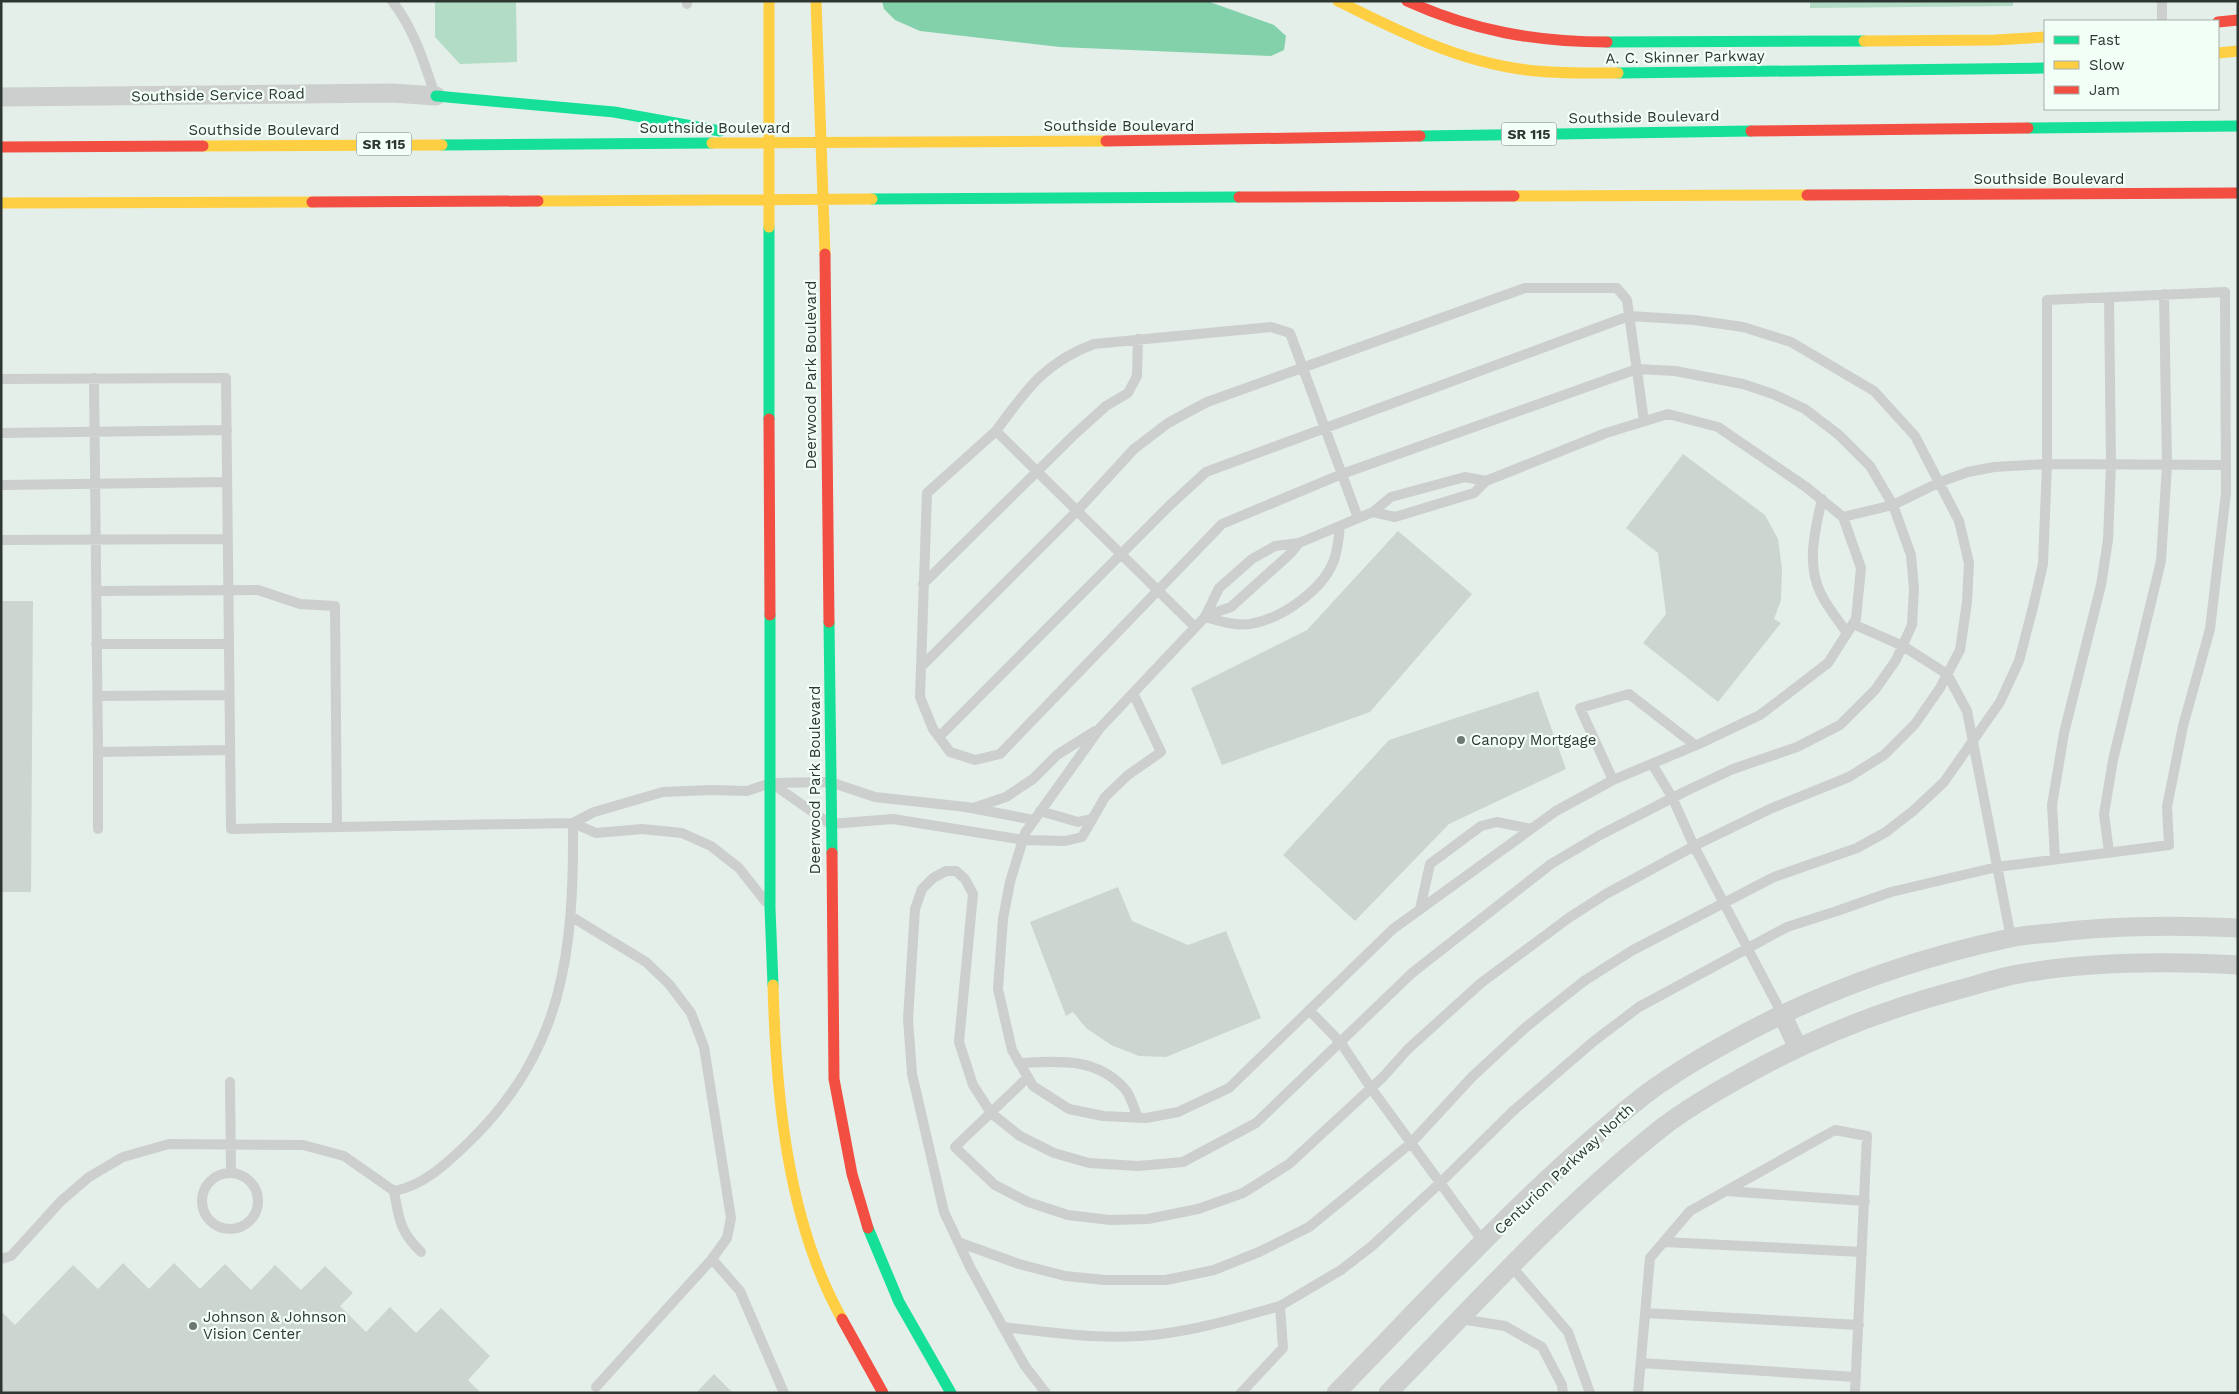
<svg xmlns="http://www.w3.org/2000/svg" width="2239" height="1394" font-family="'Work Sans',sans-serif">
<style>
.green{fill:#b2dcc6}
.water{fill:#82d1ab}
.building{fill:#cdd5d0}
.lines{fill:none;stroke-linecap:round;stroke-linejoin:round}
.lane{stroke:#cccfcd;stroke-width:10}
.street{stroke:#cccfcd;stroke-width:19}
.fast{stroke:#16e098;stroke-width:11}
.slow{stroke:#ffcf43;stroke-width:11}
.jam{stroke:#f24e42;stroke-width:11}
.poi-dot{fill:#6e7771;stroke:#f2fff7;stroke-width:2}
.labels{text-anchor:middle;stroke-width:4.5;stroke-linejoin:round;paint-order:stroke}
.shield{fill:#f2fff7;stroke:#69726c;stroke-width:1}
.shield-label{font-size:14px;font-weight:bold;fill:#2e3631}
.street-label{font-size:15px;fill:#2e3631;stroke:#f2fff7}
.poi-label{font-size:15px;fill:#2e3631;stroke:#f2fff7;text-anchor:start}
</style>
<rect width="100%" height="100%" fill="#e4efe9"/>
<path class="green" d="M435,1H516L517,62L460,64L435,37Z
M1810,1H2013V6L1810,8Z"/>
<path class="water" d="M882,1H1207L1274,25L1286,36L1284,50L1271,56L1060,47L920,31L895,20L884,9Z"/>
<path class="building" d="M1683,454L1765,515L1778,539L1782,569L1781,600L1774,619L1781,623L1718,702L1643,643L1666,614L1658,553L1626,528Z
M1398,531L1472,594L1370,712L1222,765L1191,688L1307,630Z
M1,601H33L31,892H1Z
M1538,691L1566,769L1449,824L1355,921L1283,855L1389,740Z
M1118,887L1132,921L1188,945L1226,931L1261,1018L1166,1057L1139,1056L1111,1045L1086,1028L1073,1012L1066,1016L1030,922Z
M123,1263L149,1289L174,1263L200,1289L225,1264L251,1290L275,1265L301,1290L325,1266L353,1293L340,1306L366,1332L390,1307L416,1333L441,1308L490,1356L468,1380L481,1393H1V1311L15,1325L73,1265L98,1289Z
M714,1374L733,1393H696Z"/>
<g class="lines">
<path class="lane" d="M392,1C414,29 424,62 435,95
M2162,1V21
M687,4V1
M94,378L98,752L230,750
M1,379L226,378L231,829L573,823L596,833L642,829L682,833L711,846L739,868L765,901
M996,431C1026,390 1045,362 1094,344L1271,327L1290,333L1358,518
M1,433L227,430
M1,485L227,482
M1822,499C1815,530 1806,564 1821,594C1828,608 1839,621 1847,633
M1373,512L1395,517L1474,493L1486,481L1606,433L1668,414L1718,427L1806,487L1843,517L1861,568L1856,619L1828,663L1760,715L1699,744L1613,780L1556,811L1393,929L1229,1088L1178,1112L1146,1118L1103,1116L1069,1109L1033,1086L1012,1050L998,989L1003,919L1010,882L1025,833L1100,728L1205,617L1219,588L1252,559L1275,546L1299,543L1373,512L1391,497L1465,477L1486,481
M1843,517L1893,505L1940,482L1968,472L1994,467L2047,464L2226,465
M1,540L228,539
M923,584L1075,434L1106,406L1128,393L1137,376L1138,339
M96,591L258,590L300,604L335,606L337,827
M1205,616L1231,607L1291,553L1299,543
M1205,617C1219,621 1235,626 1250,624C1282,619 1326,588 1335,557C1338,547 1339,536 1340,526
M1853,624L1903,646L1947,674L1967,711L2011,938
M96,644H229
M921,667L1077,511L1134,449L1168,423L1207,402L1525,288H1617L1627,300L1644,421
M97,696L229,695
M939,737L1169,506L1206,472L1629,316L1694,320L1743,327L1791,342L1874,391L1915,436L1959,521L1969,563L1967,602L1960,650L1940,688L1915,724L1884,755L1849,777L1772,808L1698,844L1606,894L1570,917L1481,983L1408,1049L1383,1077L1289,1164L1243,1193L1198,1209L1148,1219L1110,1220L1068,1215L1028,1202L995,1185L955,1147L1028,1077
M98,752V829
M1652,764L1672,797L1694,846L1782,1014
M1613,780L1580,708L1629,694L1695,745
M774,785L830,824L893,819L1024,840L1065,841L1082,837L1105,797L1128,775L1161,752L1133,693
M973,808L1006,797L1033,779L1057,755L1095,731
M1040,811L1078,822L1091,819
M573,823L594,812L663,792L711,790L747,791L771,783L830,782L875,797L966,807L1034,820
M2109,852L2104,814L2113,760L2161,561L2167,465L2164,294
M2055,859L2052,805L2064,733L2101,585L2108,540L2111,464L2109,297
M1420,909L1430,864L1481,826L1497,822L1531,829
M572,917L646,962L669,984L691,1013L704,1047L731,1218L727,1238L712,1259L596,1387
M1309,1010L1341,1043L1371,1088L1484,1243
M1019,1063C1059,1061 1096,1057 1125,1089C1131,1096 1134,1109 1138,1118
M230,1082L231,1173
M202 1201a28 28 0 1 1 56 0a28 28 0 1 1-56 0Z
M394,1191C399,1219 400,1232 421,1252
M1726,1191L1865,1201
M958,1242L1019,1264L1065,1276L1105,1280H1166L1214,1270L1259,1252L1309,1227L1341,1201L1411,1143L1472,1077L1526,1027L1584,981L1633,950L1774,877L1857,848L1886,832L1913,811L1944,782L2000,702L2019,661L2033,607L2043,564L2047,464V300L2225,292L2226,493L2210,629L2183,726L2167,807L2169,845L1997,867L1891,892L1837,911L1787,927L1639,1007L1594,1041L1513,1111L1440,1183L1372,1246L1341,1270L1280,1306L1283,1348L1241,1393
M1664,1242L1862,1252
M1,1259L11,1256L61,1201L89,1177L123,1157L169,1144L303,1145L344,1156L394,1191C423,1186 446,1164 467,1144C564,1051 574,952 573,823
M712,1259L740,1291L784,1393
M1512,1267L1568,1332L1590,1393
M1645,1313L1859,1325
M1460,1319L1505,1326L1542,1347L1562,1385L1563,1393
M1003,1327C1055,1333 1109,1341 1161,1334C1202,1329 1240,1317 1280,1306
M1641,1363L1856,1377
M1046,1393L1025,1366L1003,1327L970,1267L944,1212L912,1074L908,1019L915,909L922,889L933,878L946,871H956L965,879L973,894L959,1042L973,1085L991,1113L1020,1136L1054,1153L1089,1163L1138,1166L1183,1162L1256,1123L1412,973L1551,864L1600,835L1686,791L1733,769L1797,747L1840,725L1875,690L1896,660L1912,625L1914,589L1911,555L1893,505L1870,466L1839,435L1805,409L1773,394L1743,384L1675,371L1637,369L1342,474L1222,524L1000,754L975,760L950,752L933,729L920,697L927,493L996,431L1195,627
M1638,1393L1650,1258L1690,1211L1835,1130L1867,1136L1855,1393"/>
<path class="street" d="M1,97L392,93L436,96
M1782,1014L1798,1048
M1336,1393C1435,1292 1531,1185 1642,1097C1668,1077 1698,1059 1727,1043C1815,994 1911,959 2010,938C2024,935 2038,934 2052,933C2114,925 2175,925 2238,928
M1388,1393C1477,1302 1564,1205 1664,1126C1689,1107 1717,1091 1744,1076C1813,1037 1885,1009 1961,989C1980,984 2000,977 2019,974C2091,961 2165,961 2238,965"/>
<path class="fast" d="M1607,42L1864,41
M1618,73L2045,68
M436,96L614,112L720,131
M2028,128L2238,126
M1420,136L1751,131
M442,145L712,143
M872,199L1239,197
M769,227V419
M770,615V908L773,985
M829,622L832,853
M868,1228L899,1302L951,1393"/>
<path class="slow" d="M769,1V227
M816,1L825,254
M1338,1C1398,31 1459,62 1527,70C1557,74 1588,73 1618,73
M1864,41L1995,40L2045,37
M2218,53L2238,51
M712,143L1106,141
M203,146L442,145
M1514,196L1807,195
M538,201L872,199
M1,203L312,202
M773,985C776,1096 787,1221 842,1319"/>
<path class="jam" d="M1407,1C1473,31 1536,42 1607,42
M2218,22L2238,20
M1751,131L2028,128
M1106,141L1420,136
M1,147L203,146
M1807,195L2238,193
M1239,197L1514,196
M312,202L538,201
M825,254L829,622
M769,419L770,615
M832,853L834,1079L852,1174L868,1228
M842,1319L883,1393"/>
</g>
<g class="poi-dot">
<circle cx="1461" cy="740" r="5"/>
<circle cx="193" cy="1326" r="5"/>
</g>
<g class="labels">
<g class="shield">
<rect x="1501.5" y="122.5" width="55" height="23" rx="4"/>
<rect x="356.5" y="132.5" width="55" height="23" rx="4"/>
</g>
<g class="shield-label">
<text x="1529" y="139">SR 115</text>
<text x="384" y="149">SR 115</text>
</g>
<g class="street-label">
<text transform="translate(1685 57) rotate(-1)" y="5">A. C. Skinner Parkway</text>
<text transform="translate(218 95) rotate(-1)" y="5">Southside Service Road</text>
<text transform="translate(1644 117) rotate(-1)" y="5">Southside Boulevard</text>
<text x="1119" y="131">Southside Boulevard</text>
<text x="715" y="133">Southside Boulevard</text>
<text x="264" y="135">Southside Boulevard</text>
<text x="2049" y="184">Southside Boulevard</text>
<text transform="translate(811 375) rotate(-90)" y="5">Deerwood Park Boulevard</text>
<text transform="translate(815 780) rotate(-90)" y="5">Deerwood Park Boulevard</text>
<text transform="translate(1564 1169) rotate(-43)" y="5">Centurion Parkway North</text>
</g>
<g class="poi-label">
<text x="1471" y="745">Canopy Mortgage</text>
<text x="203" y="1322">Johnson &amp; Johnson<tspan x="203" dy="17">Vision Center</tspan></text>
</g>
</g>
<rect width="2239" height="1394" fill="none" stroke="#2e3631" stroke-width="5"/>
<rect x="2044" y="20" width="175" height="90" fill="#f2fff7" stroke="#a4afa8"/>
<rect x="2054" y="36" width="25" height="8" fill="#16e098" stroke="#a4afa8"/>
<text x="2089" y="45" font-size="15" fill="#2e3631">Fast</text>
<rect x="2054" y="61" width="25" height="8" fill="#ffcf43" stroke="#a4afa8"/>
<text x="2089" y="70" font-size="15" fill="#2e3631">Slow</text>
<rect x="2054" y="86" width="25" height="8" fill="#f24e42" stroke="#a4afa8"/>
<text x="2089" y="95" font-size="15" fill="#2e3631">Jam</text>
</svg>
